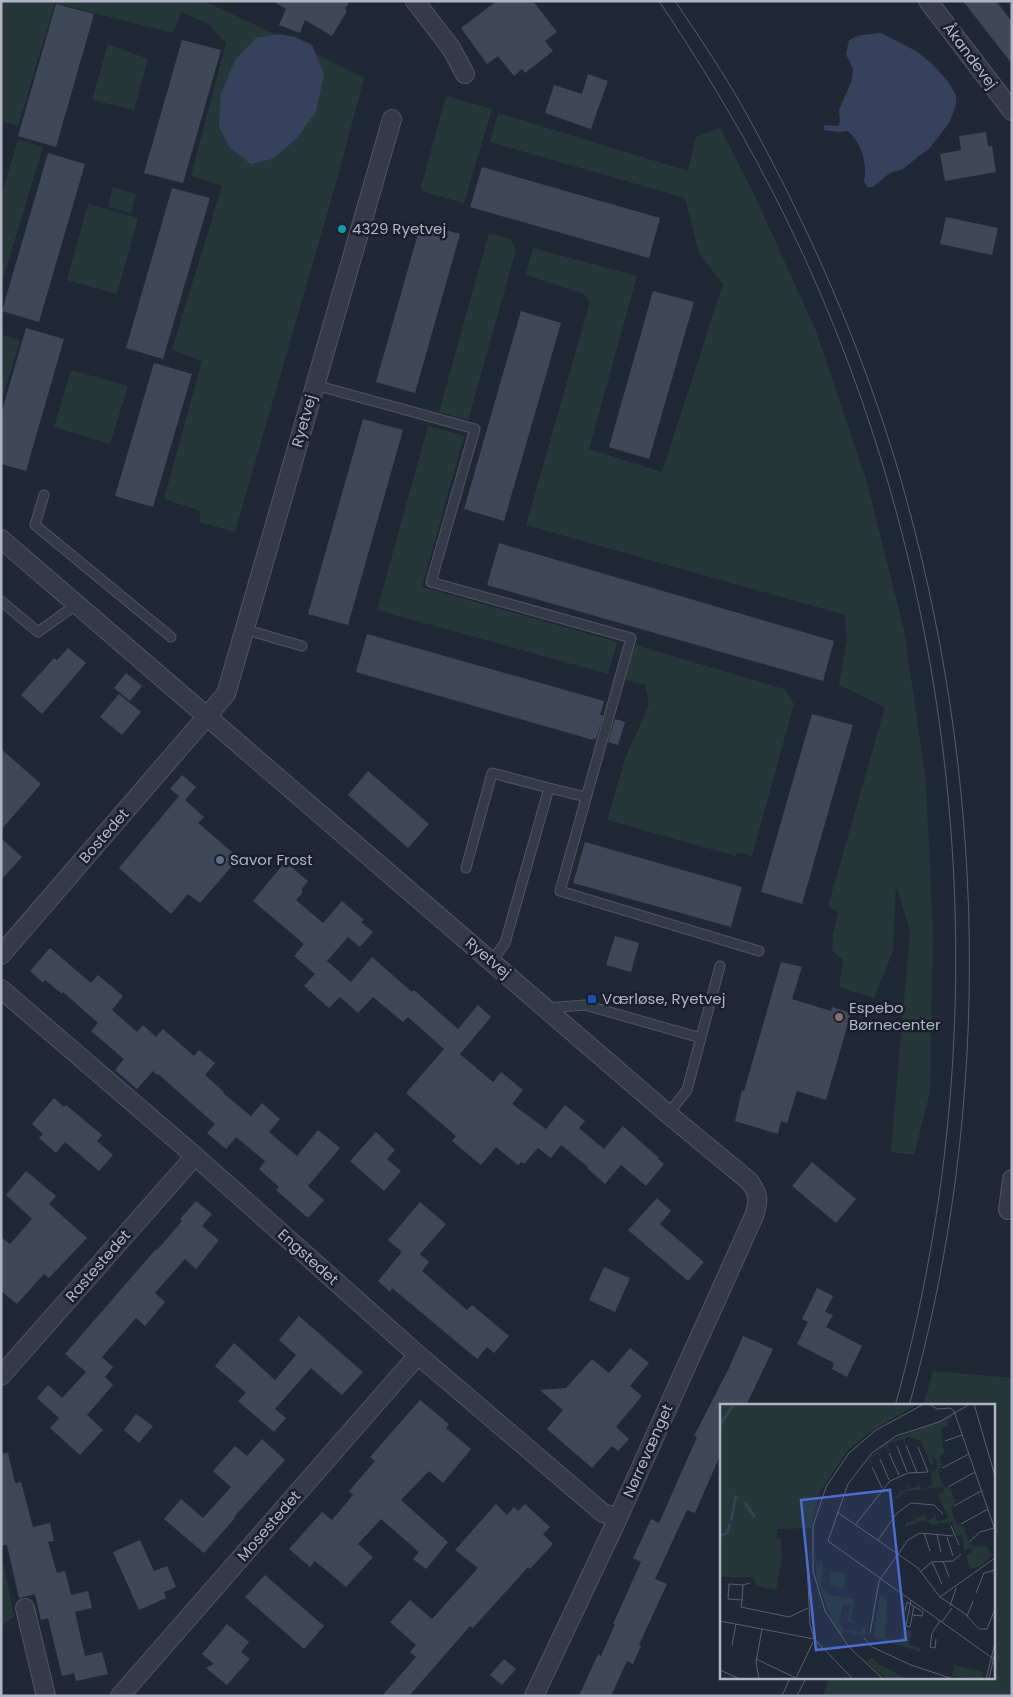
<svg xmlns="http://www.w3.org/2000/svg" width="1013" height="1697" font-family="Poppins,sans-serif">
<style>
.green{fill:#263739}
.water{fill:#36425c}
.building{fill:#3f4858}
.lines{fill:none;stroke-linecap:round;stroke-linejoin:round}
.service-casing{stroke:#4f5561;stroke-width:11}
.minor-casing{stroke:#4f5561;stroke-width:20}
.service{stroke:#343a46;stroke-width:9}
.minor{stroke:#343a46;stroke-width:18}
.tram{stroke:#565e6d;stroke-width:1}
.culture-dot{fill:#0f9aa8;stroke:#1a1f2b;stroke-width:2}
.service-dot{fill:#5c6f8a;stroke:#1a1f2b;stroke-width:2}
.transit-dot{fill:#1a4fb4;stroke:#1a1f2b;stroke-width:2}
.education-dot{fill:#8d6e63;stroke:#1a1f2b;stroke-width:2}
.labels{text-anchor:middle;stroke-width:5;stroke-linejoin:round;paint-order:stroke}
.street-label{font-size:15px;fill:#afb5c3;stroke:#1a1f2b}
.poi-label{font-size:15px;fill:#afb5c3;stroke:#1a1f2b;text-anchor:start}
.inset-river{fill:none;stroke:#36425c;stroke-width:2.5}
.inset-road{fill:none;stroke:#5a606e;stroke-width:1}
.view{fill:#496dd2;fill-opacity:0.15;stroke:#496dd2;stroke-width:2.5}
.inset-edge{fill:none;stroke:#afb5c3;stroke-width:2.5}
</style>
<rect width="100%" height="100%" fill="#212835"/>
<path class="green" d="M1,1H204L298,45L364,78L338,176L235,532L199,522L201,511L164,499L202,361L172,350L222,186L191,176L226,43L207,23L181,12L173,33L55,3L18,126L1,121Z
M108,44L148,59L134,110L92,100Z
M446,96L492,109L464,203L424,192L421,187Z
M498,113L688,171L696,137L720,128L753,192L816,331L866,479L904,630L926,782L933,935L930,1092L914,1155L891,1152L910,930L896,886L893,951L874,998L839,987L843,960L832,950L833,934L838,912L828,906L885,707L839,685L847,640L845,615L526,525L590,302L584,294L526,275L533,248L637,276L589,449L662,472L723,284L699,253L685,198L490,142Z
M18,140L43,147L1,286V196Z
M113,187L136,194L131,213L108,207Z
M88,204L138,218L117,294L67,280Z
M489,233L511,239L516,250L468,420L439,412Z
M1,335L20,340L1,404Z
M71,370L128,386L110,444L54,427Z
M428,426L464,436L422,587L617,642L608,674L377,610Z
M635,645L784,689L794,704L752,856L737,852L736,856L607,820L626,756L649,705L645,685L625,680Z
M933,1371L1012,1378V1696H823L829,1678H994V1406H923Z
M3,1561L14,1616L1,1627V1562Z"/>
<path class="water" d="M881,33L916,51L931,63L947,80L956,95V105L949,123L929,149L920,155L903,169L890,173L874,186L868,188L864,181C868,165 861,140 847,131L839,132L824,130V125L838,126L840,122L839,110L852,80L853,69L846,54L849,40L861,35Z
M279,34L295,37L312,45L324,74L316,112L296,139L272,159L251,164L230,148L219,127L221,94L235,60L256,38Z"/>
<path class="building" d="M273,1H350L345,9L347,11L332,36L305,20L300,33L279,25L286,9Z
M497,1H533L557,32L545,41L553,51L525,73L522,69L514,76L498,56L487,64L461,28Z
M963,1H996L1012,22V64Z
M56,4L94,14L56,147L18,136Z
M182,40L221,50L183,183L144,173Z
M588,74L608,81L591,129L545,113L554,85L582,94Z
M986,132L988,146H992L996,172L945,181L940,154L961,150L959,136Z
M48,153L85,164L39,322L2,311Z
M482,167L660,218L649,258L470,207Z
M172,188L210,198L163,359L126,348Z
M946,217L998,228L992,255L940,244Z
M421,223L460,234L415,393L376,382Z
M653,291L694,302L649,459L609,447Z
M521,311L561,323L504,521L464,509Z
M26,328L64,339L26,471L1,464V414Z
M154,363L192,374L153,507L115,496Z
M363,419L403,430L348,625L308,614Z
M499,543L834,641L823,681L487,585Z
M367,634L604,701L600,715L603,716L596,739L593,738V740L356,672Z
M68,648L86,663L42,714L21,695L54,658L57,660Z
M126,673L142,686L130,701L114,688Z
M119,694L141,712L122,735L100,717Z
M812,714L853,725L802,904L761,892Z
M615,719L625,722L618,745L608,742Z
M1,749L41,784L1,830Z
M368,771L429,824L408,848L348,795Z
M182,775L196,787L185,800L204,817L198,823L239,858L200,903L188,894L171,914L119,868L179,796L170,789Z
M1,838L22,857L1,880Z
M585,842L742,887L731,927L573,883Z
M285,862L308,881L301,890L303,892L296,900L323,923L342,901L364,920L361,922L373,932L360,947L348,937L327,961L351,982L372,957L412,992L414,990L458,1029L478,1005L491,1017L460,1054L493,1082L501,1072L523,1090L512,1104L546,1129L565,1105L585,1121L579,1128L604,1149L623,1126L659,1158L658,1159L664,1164L646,1186L621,1165L605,1184L587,1168L588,1167L561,1145L551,1158L538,1148L524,1164L521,1162L518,1165L496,1147L481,1165L452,1141L456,1136L406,1093L444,1049L408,1017L403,1022L373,997L358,1013L340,997L329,1008L304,986L315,974L294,956L304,944L253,901Z
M615,936L639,943L631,972L606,965Z
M50,948L91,983L98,975L123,996L112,1010L137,1032L143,1025L156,1037L163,1029L194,1056L199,1050L215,1063L205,1075L224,1092L223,1093L251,1116L262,1103L280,1119L269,1132L297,1156L318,1130L340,1148L308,1186L324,1200L308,1218L276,1190L279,1187L259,1169L265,1161L236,1137L226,1149L207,1133L215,1124L158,1074L157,1075L153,1071L137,1089L115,1070L124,1059L91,1031L98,1023L63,992L62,994L45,980L43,983L30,971Z
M781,962L802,967L792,999L831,1011L832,1007L851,1013L826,1100L797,1091L787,1123L781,1121L778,1134L735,1121L742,1090L744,1091Z
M54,1098L64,1107L66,1105L102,1135L97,1141L113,1155L99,1171L65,1142L56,1153L39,1138L43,1134L32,1124Z
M376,1132L395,1150L387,1159L401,1171L384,1191L350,1161Z
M812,1162L856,1199L836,1223L792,1186Z
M26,1171L56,1196L49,1204L87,1238L49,1278L44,1274L17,1304L1,1291V1237L10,1244L32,1219L6,1195Z
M657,1198L671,1211L660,1224L704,1262L688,1281L628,1230Z
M196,1201L212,1214L202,1226L219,1240L196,1269L185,1259L155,1293L165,1302L145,1326L136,1318L102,1357L113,1367L105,1377L113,1385L87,1415L103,1430L80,1455L50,1428L59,1418L37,1398L48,1385L62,1398L86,1372L65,1354L156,1249L157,1250L182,1221L180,1219Z
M420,1202L446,1224L420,1254L429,1262L422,1271L467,1310L472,1305L509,1336L494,1353L487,1347L477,1359L392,1288L390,1292L378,1281L402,1252L388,1240Z
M604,1267L630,1278L615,1312L589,1300Z
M817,1288L833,1296L825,1312L833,1315L826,1327L862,1346L847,1377L832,1369L834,1363L797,1344L808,1322L802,1319Z
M299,1316L363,1372L342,1395L311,1368L275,1409L286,1418L274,1432L238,1401L246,1393L215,1366L234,1343L275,1380L296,1355L279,1340Z
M743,1336L773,1349L746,1406H722V1451L695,1513L687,1510L655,1579L667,1584L639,1645L641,1646L633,1664L627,1661L611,1696H579L598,1654L601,1656L615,1624H613L641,1562L633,1558L651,1519L659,1523L697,1437L694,1436L728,1370Z
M630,1348L649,1363L630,1386L642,1396L616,1427L629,1439L618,1451L612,1446L592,1468L547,1429L563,1410L540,1390L566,1388L592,1359L609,1373Z
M420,1400L449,1424L446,1428L471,1449L443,1483L429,1471L401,1500L448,1542L426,1569L413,1559L419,1552L381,1519L358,1544L373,1557L346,1587L315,1561L310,1567L289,1549L322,1512L332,1520L353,1495L349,1491L375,1461L370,1457Z
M136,1414L153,1426L139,1443L124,1430Z
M262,1439L285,1460L234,1517L235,1518L204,1553L164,1519L181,1499L203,1518L231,1487L213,1471L235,1446L247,1456Z
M1,1453H8L15,1483L21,1482L33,1527L50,1523L54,1541L48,1542L57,1573L65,1571L71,1595L88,1591L92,1608L75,1612L85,1656L102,1652L108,1674L76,1681L74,1673L62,1676L48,1618L41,1620L35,1594L19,1598L7,1545L1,1546Z
M496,1504L507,1515L514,1507L518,1511L525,1504L550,1527L543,1534L553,1544L530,1569L528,1567L473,1628L470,1626L409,1696H382L416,1657L410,1652L416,1645L390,1622L410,1600L432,1619L478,1568L455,1550Z
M140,1540L154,1571L167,1566L176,1587L164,1592L166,1598L139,1610L113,1552Z
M265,1575L324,1626L304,1649L245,1597Z
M227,1624L249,1642L241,1652L250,1659L227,1685L206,1668L214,1664L202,1654Z
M504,1659L516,1669L502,1685L490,1675Z"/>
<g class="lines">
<defs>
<path id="service" d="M315,385L475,429L431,582L631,638L560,891L759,951
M44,495L35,525L171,637
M1,601L38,632L77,604
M244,629L302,646
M549,788L586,797
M466,868L492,773L549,788L505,943L492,961
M546,1008L585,1005L701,1038
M668,1114L687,1090L720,966"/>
<path id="minor" d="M415,1L451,48L465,74
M928,1L1012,111
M1,539L668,1114L749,1181C759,1194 759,1201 754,1216L618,1518L534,1696
M1,955L226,694L392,119
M1,989L195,1156L418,1355L603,1513L618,1518
M1008,1210L1012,1179
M1,1376L195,1156
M25,1608L46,1696
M120,1696L418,1355"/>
</defs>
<use href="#service" class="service-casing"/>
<use href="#minor" class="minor-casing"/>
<use href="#service" class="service"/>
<use href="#minor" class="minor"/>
<path class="tram" d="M659,1C699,61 736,121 769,185C962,556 1008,1003 895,1406
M675,1C700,38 725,75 746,113C809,227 862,348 899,473C987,774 995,1103 909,1406
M782,1696L790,1678
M797,1696L806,1678"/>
</g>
<circle class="culture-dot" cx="342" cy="229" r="5"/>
<circle class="service-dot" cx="220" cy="860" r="5"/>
<rect class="transit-dot" x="587" y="994" width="10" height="10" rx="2.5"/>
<circle class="education-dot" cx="839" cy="1017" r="5"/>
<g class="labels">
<g class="street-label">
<text transform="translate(970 56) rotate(53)" y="5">Åkandevej</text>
<text transform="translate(304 421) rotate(-74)" y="5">Ryetvej</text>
<text transform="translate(104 836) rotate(-49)" y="5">Bostedet</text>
<text transform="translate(488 958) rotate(40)" y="5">Ryetvej</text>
<text transform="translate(308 1257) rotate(42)" y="5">Engstedet</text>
<text transform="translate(98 1266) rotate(-49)" y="5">Rastestedet</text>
<text transform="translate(648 1451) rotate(-66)" y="5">Nørrevænget</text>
<text transform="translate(269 1526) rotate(-49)" y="5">Mosestedet</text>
</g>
<g class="poi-label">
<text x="352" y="234">4329 Ryetvej</text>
<text x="230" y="865">Savor Frost</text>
<text x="602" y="1004">Værløse, Ryetvej</text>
<text x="849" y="1013">Espebo<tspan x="849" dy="17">Børnecenter</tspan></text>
</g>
</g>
<g transform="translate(720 1404)">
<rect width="275" height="275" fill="#212835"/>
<path d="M0,0H197L148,29L127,47L99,89L91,124L57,125V134H61L62,154L56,186L37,182L33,173H1ZM234,11L227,17L228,22L221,25L224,50L219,52L222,61L218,67L223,82L231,85L235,98L231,104L236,120L243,122L249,140L259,143L266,141L270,150H273L260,162L250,165L246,151L252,149L251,144L244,146L242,130L237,132L232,118L211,121L206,116L185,123L186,116L187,119L195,116L194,110L196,114L204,111L203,105L207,116L215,113L214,107L218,118L229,114L217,91L224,88L223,83L189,87L181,90L180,94H173L175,100L171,98L170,94L179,91V85L180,87L188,85V78L190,85L198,82V76L201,86L213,81L211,69L217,65V58L212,50L214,60L211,61L200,36L188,33L185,34V40L183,35L176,37V42L174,37L171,38L167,41L170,48L165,42L159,47L160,53L157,49L151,55L152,62L149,57L141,63L167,38ZM94,143L98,165L99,156L103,160L101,182L105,184V190L134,195L131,215L136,219L127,218L130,202L123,201L119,218L124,225L141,228L143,223H146L145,232L124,227L121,232L111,214L97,176ZM111,168L125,169L124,185L109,181ZM160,191L167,194L165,235L181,236L183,225L192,227L189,241L201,244L200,248L153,233ZM152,254L158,259L156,262L159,260L187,275H167L145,257ZM234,261L263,268L262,275L232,272Z" fill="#263739"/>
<path class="inset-river" d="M0,21L14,0M25,99L35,113M11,117L16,91M0,132L7,129L10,120"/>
<path class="inset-road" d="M209,0L217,5L230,4L234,7L275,126M250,0L219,18L176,32L152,49L128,80L108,137L275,256M254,0L275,72M225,37L242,31M186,41L197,69M177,42L187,68M169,49L179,71M160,55L169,76M152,63L162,84M222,64L249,50M228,83L255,68M234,102L261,87M117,108L198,164L220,193L244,209L259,225H267L275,205M136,120L170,77L188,69L208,68L198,43M241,120L268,105M231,122L239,141M204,129L210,147M217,131L221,148M227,133L233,152M158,136L177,109L191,99L214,101L223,110M249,138L260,128L274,124M86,139L90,220L94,235M223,157L229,173M212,158L222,180M201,167L212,158L233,157L241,150M23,181L9,180L8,195L22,196L23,181L30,179M256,189L264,169L275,166M220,193L275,154M22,196L21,203L69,213L88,204M191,196L186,222L190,223L194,202M230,202L236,184M185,207L187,198L203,208L202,212L193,211M247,212L253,197M0,217L94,235L133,275M222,218L232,204M150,229L159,177L188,136L200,129L233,132M144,234L152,243L191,261L233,275M216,235L215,244L210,243L212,229L220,217M12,241L16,220M36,255L78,275M0,266L20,275M76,274L93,238M39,275L36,258L42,225M163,275L129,243L105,207L93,167V122L106,83L129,49L156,26L204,0M266,275L275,239M269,275L275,248"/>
<path class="view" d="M170,86L186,236L96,246L81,96Z"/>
<rect width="275" height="275" class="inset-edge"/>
</g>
<rect width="1013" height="1697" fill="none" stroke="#afb5c3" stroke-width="5"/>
</svg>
